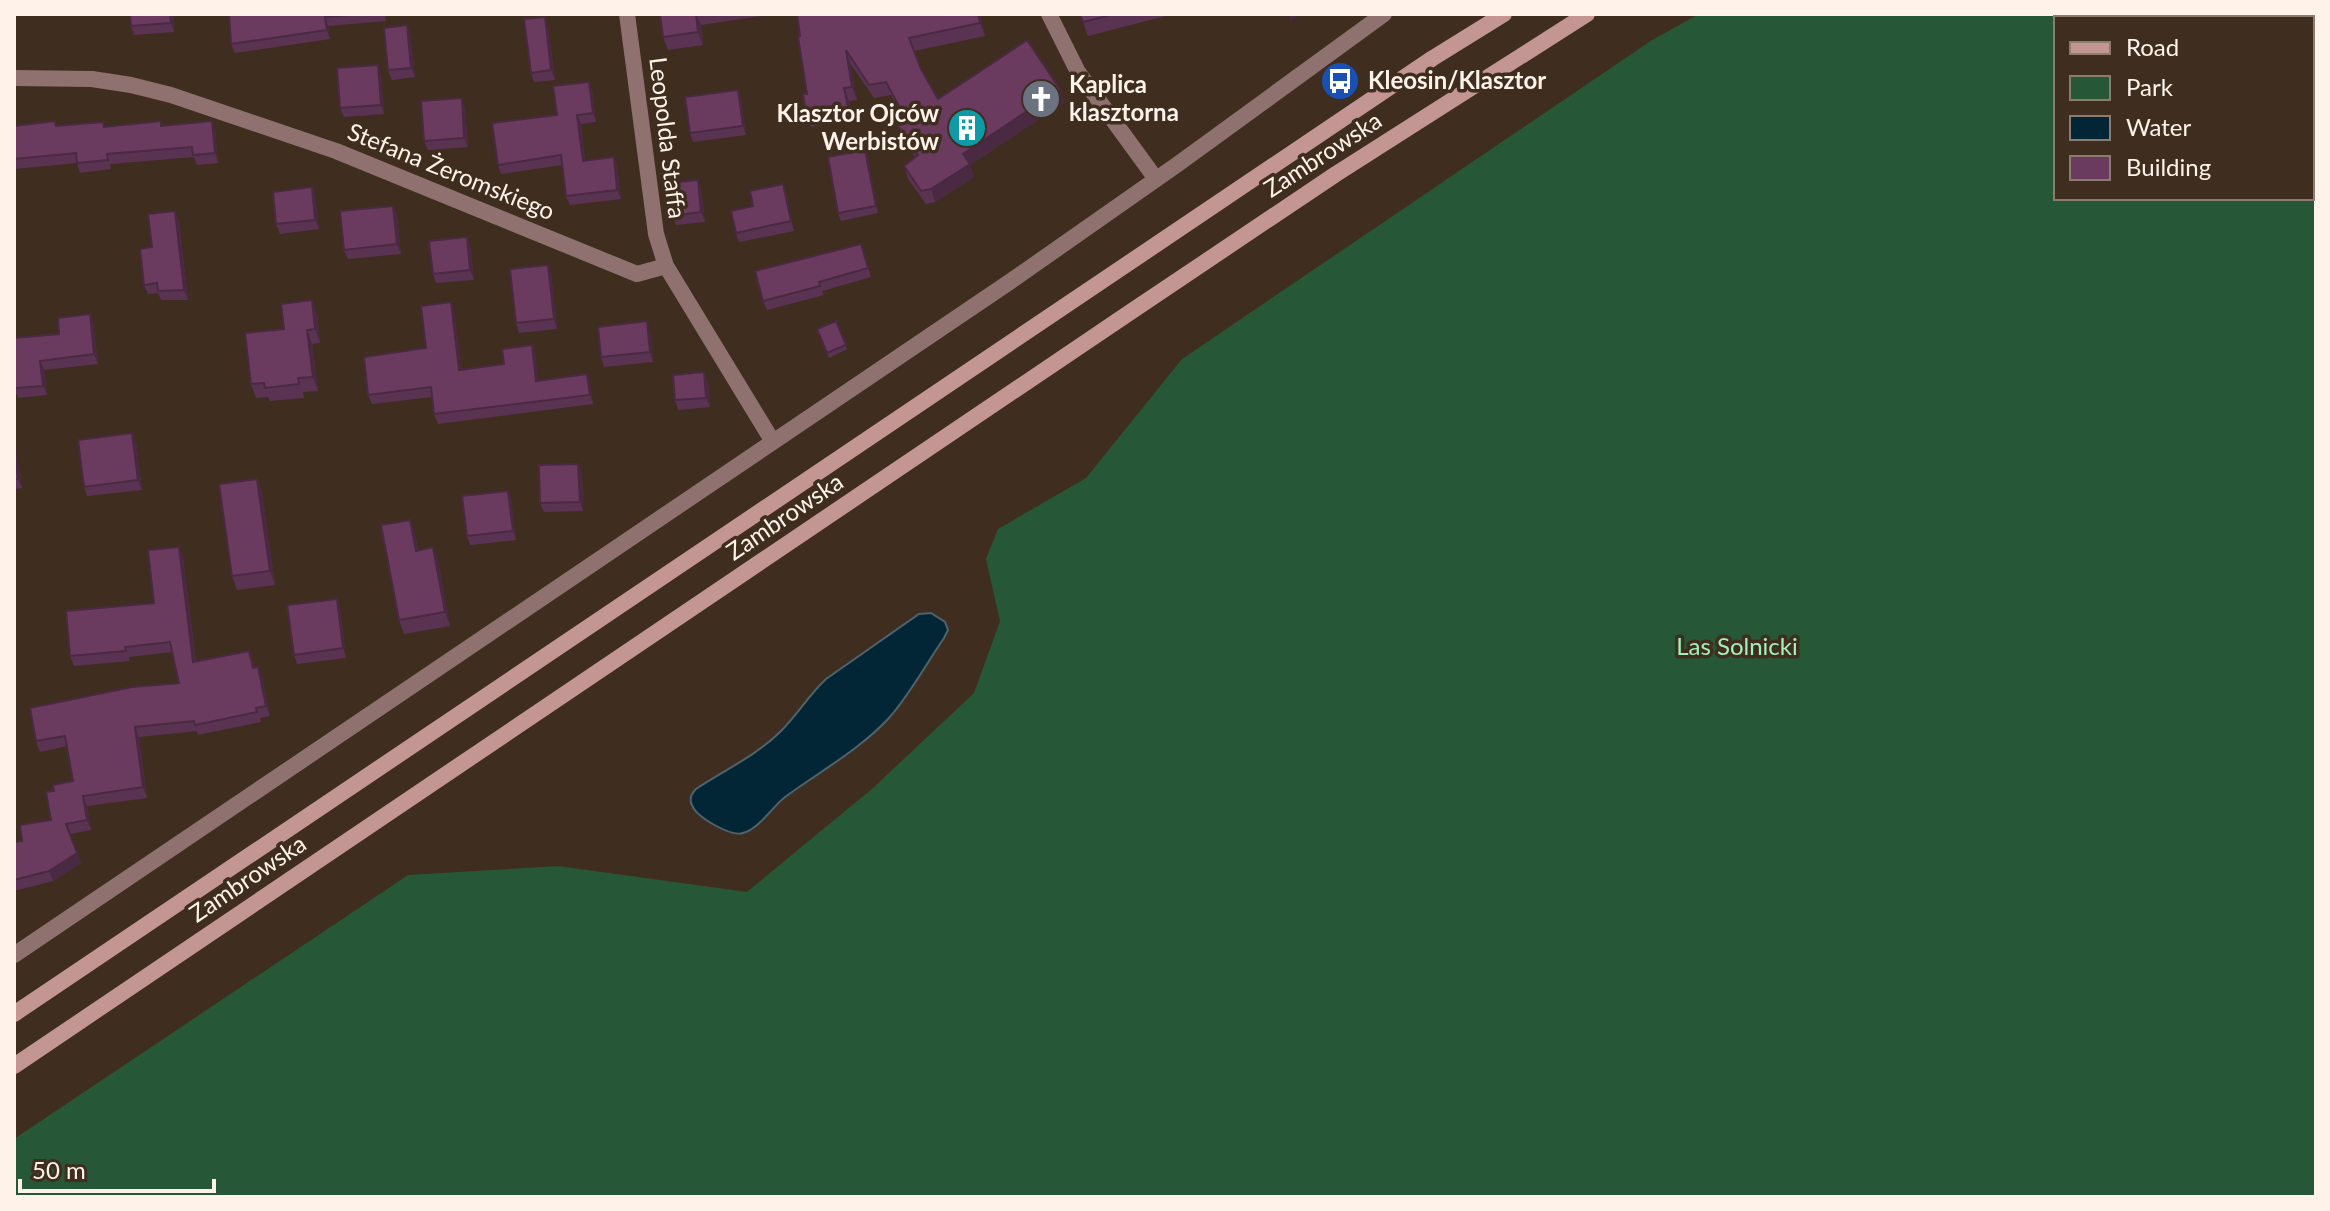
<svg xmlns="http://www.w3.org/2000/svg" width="2330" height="1211" font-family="Lato,sans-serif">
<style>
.green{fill:#265737;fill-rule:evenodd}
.water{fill:#032637;stroke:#4e636c;stroke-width:2}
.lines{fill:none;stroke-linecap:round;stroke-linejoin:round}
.minor{stroke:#8f7170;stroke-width:16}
.secondary{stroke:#c39593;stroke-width:16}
.wall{fill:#5b3352}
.shaded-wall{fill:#4a2942}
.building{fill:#6a3b5f;stroke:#4a2942;stroke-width:2}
.labels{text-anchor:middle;stroke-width:7;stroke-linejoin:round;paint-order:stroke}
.poi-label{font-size:24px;font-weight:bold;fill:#fef2e9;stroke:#3f2e1f;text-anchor:start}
.street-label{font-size:24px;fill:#fef2e9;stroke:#3f2e1f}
.park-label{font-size:24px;fill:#a1f2b8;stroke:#3f2e1f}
</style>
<rect width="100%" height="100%" fill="#3f2e1f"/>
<path class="green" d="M1699,14H2316V1197H14V1139L408,875L558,866L747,892L873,788L974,693L1000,621L986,559L998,529L1086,478L1182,359L1652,40ZM2056,18H2312V198H2056Z"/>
<path class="water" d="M931,613L945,622L948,630L944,638C926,664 909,696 888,719C859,750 819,772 785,797C772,807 760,828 743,833C731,837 696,817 692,805C689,799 692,793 696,789C723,771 757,755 780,732C797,715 809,695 826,679L919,614Z"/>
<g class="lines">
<path class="minor" d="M627,14L656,234L666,266
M1049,14L1078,72L1156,179
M14,78L92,79L131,85L171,95L336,151L637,274L666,266L773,442
M14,955L1011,281L1178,164L1384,14"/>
<path class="secondary" d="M14,1014L1433,58L1504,14
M14,1066L1129,313L1336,174L1587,14"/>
</g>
<path class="wall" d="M173,14L174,32L134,35L131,26Z
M229,14H385L386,21L328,26L330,39L235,53L231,44Z
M660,14H773L701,25L703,45L668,50L663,37Z
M980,14L985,36L914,51L921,69L938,99L1065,102L970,165L974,177L935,202L926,204L908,179L904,166L915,157L903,139L898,126L906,122L891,95L874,98L850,63L857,100L849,101L852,120L811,127L806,114L807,94L800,36Z
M1080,14H1173L1088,36Z
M407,25L410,35L415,77L392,80L388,70Z
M548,26L555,80L534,82L531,73Z
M381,75L384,114L344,117L340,108Z
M589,82L592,91L596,122L581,124L585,161L614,157L617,167L621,199L570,205L566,196L562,165L501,174L498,165L557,115Z
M741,100L746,135L693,142L690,133Z
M465,108L468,147L428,150L424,141Z
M14,126H162L215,131L218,163L197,165L194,157L110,164L111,169L80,173L77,163L14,169Z
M865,150L868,158L878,213L841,221L838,213Z
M312,187L315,196L319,229L280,234L276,224Z
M701,189L705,222L676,225L672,216Z
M786,194L794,231L739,242L736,233L753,206Z
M397,215L401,254L348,259L344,250Z
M179,220L188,300H161L158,293L148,294L144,285L152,247Z
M467,237L470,246L474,280L436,283L433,274Z
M861,244L871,277L822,291L824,295L767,310L763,301Z
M548,265L551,274L557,329L519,333L516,323Z
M454,312L461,370L504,364L535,354L538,381L590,384L593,404L438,424L434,414L432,397L372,404L368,395L426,348Z
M317,314L320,343L312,344L318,391L303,392L304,398L270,401L268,397L256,398L251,384L284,329Z
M836,321L847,349L829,358L817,329Z
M93,323L98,364L44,370L47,395L18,398L17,394L14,395V338L59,334Z
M650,331L653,362L604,367L601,357Z
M708,381L710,407L678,410L675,400Z
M132,433L136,443L142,490L87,496L84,487Z
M14,443L22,488L14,489Z
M578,464L582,473L583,511L544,512L540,503Z
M257,479L262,493L275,585L237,590L232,576Z
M508,491L511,500L516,540L470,545L467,536Z
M410,520L415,534L418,550L433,547L438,561L450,626L404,634L399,620Z
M179,547L183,557L196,662L253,661L254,668L262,677L270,716L260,718L261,722L198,735L197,731L139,737L147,798L87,806L91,830L70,834L81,863L53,881L14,891V842L22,841L51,820L54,791L73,781L67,746L40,752L36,741L179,683L172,652L129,657L130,661L74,666L70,656L154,603Z
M337,599L340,608L346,658L297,664L294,655Z"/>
<path class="shaded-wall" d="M170,14H173L174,32L171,23Z
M696,14L701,25L703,45L698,32Z
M978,14H980L985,36L980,23Z
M1293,14H1302L1290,21L1289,17Z
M325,17L328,26L330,39L327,30Z
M545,17L548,26L555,80L551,70Z
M407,25L410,35L415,77L411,68Z
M846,50L850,63L857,100L852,87Z
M378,65L381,75L384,114L381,105Z
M589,82L592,91L596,122L593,113Z
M844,88L849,101L852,120L848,107Z
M1060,89L1065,102L970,165L974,177L935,202L931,189L963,154Z
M738,90L741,100L746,135L743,126Z
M462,98L465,108L468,147L464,138Z
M577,115L581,124L586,171L583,161Z
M212,121L215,131L218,163L215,153Z
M865,150L868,158L878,213L876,206Z
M614,157L617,167L621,199L617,190Z
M698,180L701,189L705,222L701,212Z
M783,184L786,194L794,231L791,221Z
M312,187L315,196L319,229L315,220Z
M393,206L397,215L401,254L397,244Z
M175,211L179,220L188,300L184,290Z
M467,237L470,246L474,280L470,270Z
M548,265L551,274L557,329L554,319Z
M312,300L317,314L320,343L315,329Z
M451,302L454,312L463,379L459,370Z
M90,314L93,323L98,364L94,354Z
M647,321L650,331L653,362L650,352Z
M307,330L312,344L318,391L313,377Z
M532,345L535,354L540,390L536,381Z
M40,361L44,370L47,395L43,386Z
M704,372L708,381L710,407L706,398Z
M587,374L590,384L593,404L590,395Z
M132,433L136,443L142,490L138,480Z
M14,443L15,446L22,488L18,479L14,452Z
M578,464L582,473L583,511L580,502Z
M257,479L262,493L275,585L270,571Z
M508,491L511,500L516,540L513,531Z
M410,520L415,534L421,565L416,551Z
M179,547L183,557L197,673L193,662Z
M433,547L438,561L450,626L445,612Z
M337,599L340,608L346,658L343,648Z
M258,667L262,677L270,716L266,706Z
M135,727L139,737L147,798L143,787Z
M83,796L87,806L91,830L87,820Z
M77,853L81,863L53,881L49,871Z"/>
<path class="building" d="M130,14H170L171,23L131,26Z
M229,14H362L325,17L327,30L231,44Z
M660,14H696L698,32L663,37Z
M797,14H978L980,23L909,38L921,69L938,99L1027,40L1060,89L963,154L970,164L931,189L921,191L904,166L918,155L898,126L907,121L886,82L869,85L846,50L852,87L844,88L848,107L806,114L803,94H807L798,37L800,36Z
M1080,14H1115L1083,22Z
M545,17L551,70L531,73L524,19Z
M407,25L411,68L388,70L384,28Z
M378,65L381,105L340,108L337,68Z
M589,82L593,113L577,115L583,161L614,157L617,190L566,196L561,155L498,165L492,123L557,115L553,86Z
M738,90L743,126L690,133L685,97Z
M462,98L464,138L424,141L421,101Z
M55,121L56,126L103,122L104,127L161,121V126L212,121L215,153L193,155L192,147L107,154L108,160L77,163L76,153L14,159V126Z
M865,150L876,206L838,213L828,157Z
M698,180L701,212L672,216L669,183Z
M783,184L791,221L736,233L731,211L753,206L750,191Z
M312,187L315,220L276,224L273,192Z
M393,206L397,244L344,250L340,211Z
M175,211L184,290L158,291L157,283L144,285L140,249L152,247L148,214Z
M467,237L470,270L433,274L429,241Z
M861,244L868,268L819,282L820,286L763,301L755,271Z
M548,265L554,319L516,323L510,269Z
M312,300L315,329L307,330L313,377L298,378L299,384L265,388L264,383L251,384L245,333L284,329L281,304Z
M451,302L459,370L504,364L502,349L532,345L536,381L587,374L590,395L434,414L431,387L368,395L364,357L426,348L421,306Z
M90,314L94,354L40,361L43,386L15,388L14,338L59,334L58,318Z
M647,321L650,352L601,357L598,327Z
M836,321L846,345L827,353L817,329Z
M704,372L706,398L675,400L673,375Z
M132,433L138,480L84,487L78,440Z
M14,452L18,479H14Z
M578,464L580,502L540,503L539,465Z
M257,479L270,571L232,576L219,484Z
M508,491L513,531L467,536L462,496Z
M410,520L416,551L433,547L445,612L399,620L381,525Z
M179,547L193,662L249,651L253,668L258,667L266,706L256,708L257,712L195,725L194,721L135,727L143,787L83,796L87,820L66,824L77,853L49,871L14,880V842L22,841L20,825L51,820L46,792L54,791L53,785L73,781L65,736L36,741L30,708L132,687L179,683L170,642L125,647L126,651L70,656L66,611L154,603L148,550Z
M337,599L343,648L294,655L287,605Z"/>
<defs>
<symbol id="bus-disc" viewBox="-11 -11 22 22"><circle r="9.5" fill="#1a4fb4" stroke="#3f2e1f"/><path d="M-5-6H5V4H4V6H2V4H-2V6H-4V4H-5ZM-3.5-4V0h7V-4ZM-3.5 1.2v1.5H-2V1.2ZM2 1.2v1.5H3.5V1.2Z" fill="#fff"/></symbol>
<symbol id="church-disc" viewBox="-11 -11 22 22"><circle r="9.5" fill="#6b7280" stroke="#3f2e1f"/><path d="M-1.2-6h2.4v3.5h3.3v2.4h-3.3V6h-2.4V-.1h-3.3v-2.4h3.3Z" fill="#fff"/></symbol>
<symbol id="building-disc" viewBox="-11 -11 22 22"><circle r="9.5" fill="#0f9aa8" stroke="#3f2e1f"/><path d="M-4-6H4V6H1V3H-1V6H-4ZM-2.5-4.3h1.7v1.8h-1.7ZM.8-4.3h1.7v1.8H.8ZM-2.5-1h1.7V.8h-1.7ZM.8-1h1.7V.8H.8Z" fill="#fff"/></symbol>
</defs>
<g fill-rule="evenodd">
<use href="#bus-disc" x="1318" y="59" width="44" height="44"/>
<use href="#church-disc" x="1019" y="77" width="44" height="44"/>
<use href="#building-disc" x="945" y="106" width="44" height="44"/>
</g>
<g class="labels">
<g class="poi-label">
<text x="1368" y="89">Kleosin/Klasztor</text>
<text x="1069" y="93">Kaplica<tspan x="1069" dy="28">klasztorna</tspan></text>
<text x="939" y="122" text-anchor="end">Klasztor Ojców<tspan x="939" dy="28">Werbistów</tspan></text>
</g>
<g class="street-label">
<text transform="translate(667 138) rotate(83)" y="8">Leopolda Staffa</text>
<text transform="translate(1323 155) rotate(-33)" y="8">Zambrowska</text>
<text transform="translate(451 172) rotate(22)" y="8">Stefana Żeromskiego</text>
<text transform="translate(785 517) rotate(-34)" y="8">Zambrowska</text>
<text transform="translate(248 879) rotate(-34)" y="8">Zambrowska</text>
</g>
<g class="park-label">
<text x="1737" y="655">Las Solnicki</text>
</g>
</g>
<rect width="2330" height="1211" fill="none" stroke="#fef2e9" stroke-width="32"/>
<rect x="2054" y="16" width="260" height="184" fill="#3f2e1f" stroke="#8b7c70" stroke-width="2"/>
<rect x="2070" y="42" width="40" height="12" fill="#c39593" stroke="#8b7c70" stroke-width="2"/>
<text x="2126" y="56" font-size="24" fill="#fef2e9">Road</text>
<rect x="2070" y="76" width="40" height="24" fill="#265737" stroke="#8b7c70" stroke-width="2"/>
<text x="2126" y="96" font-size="24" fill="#fef2e9">Park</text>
<rect x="2070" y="116" width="40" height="24" fill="#032637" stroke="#8b7c70" stroke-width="2"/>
<text x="2126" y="136" font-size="24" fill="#fef2e9">Water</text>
<rect x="2070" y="156" width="40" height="24" fill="#6a3b5f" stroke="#8b7c70" stroke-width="2"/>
<text x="2126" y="176" font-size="24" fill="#fef2e9">Building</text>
<path d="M20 1179v12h194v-12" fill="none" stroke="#fef2e9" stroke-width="4"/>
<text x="32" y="1179" font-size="24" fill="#fef2e9" stroke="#3f2e1f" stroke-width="6" paint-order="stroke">50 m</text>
</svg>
